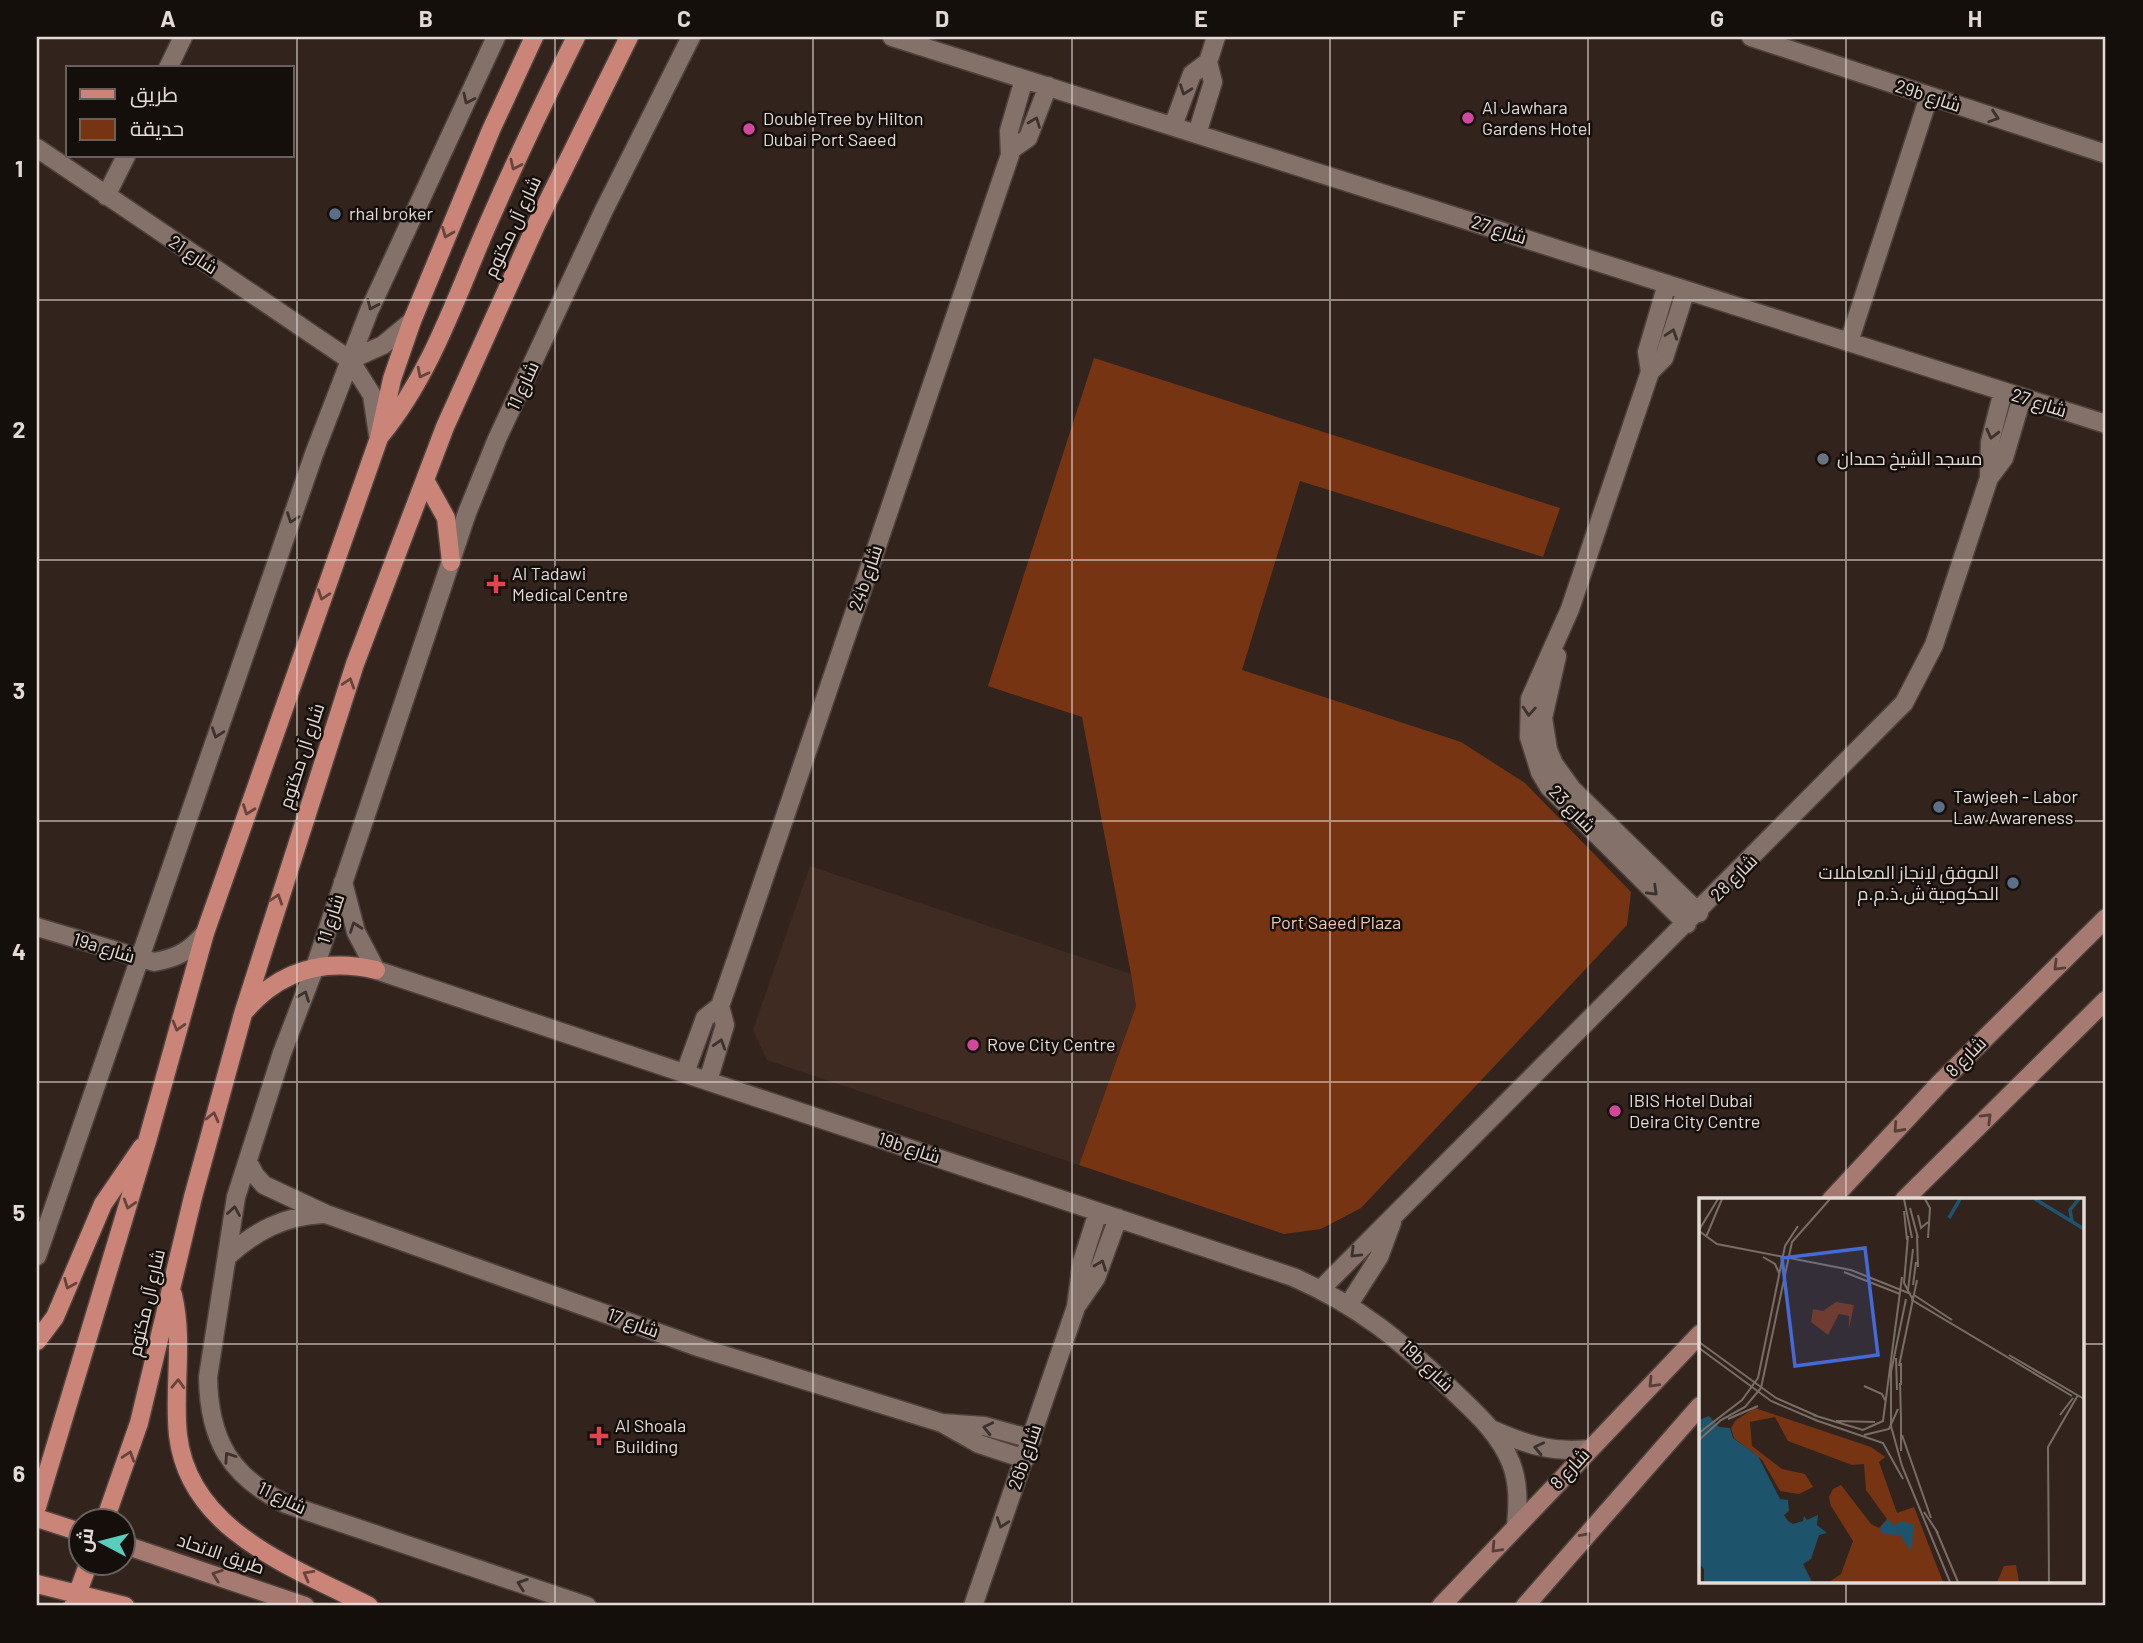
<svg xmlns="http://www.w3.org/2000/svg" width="2143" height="1643" font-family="Barlow,Cairo,sans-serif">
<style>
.built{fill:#402b22}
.green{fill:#763413}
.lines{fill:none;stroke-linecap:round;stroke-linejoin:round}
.street-casing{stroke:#4f423d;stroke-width:21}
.secondary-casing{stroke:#4f423d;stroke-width:21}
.primary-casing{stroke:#4f423d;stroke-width:21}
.street{stroke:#83716a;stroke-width:18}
.secondary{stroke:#a77a71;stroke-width:18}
.primary{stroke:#ca8478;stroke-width:18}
.oneway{stroke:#3c312d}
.oneway2{stroke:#66443d}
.oneway3{stroke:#573f39}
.grid{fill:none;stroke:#e4dad5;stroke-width:2;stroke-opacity:0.55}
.hotel-dot{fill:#d1479c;stroke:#150f0c;stroke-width:2.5}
.service-dot{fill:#5c6f8a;stroke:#150f0c;stroke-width:2.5}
.worship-dot{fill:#6b7280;stroke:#150f0c;stroke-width:2.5}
.health-dot{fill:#e0444e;stroke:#150f0c;stroke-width:2.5}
.labels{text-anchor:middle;stroke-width:5;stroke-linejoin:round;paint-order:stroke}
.street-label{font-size:18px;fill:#e4dad5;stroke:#150f0c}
.poi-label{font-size:18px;fill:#e4dad5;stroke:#150f0c;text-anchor:start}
.park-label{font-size:18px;fill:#f4c7b4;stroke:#150f0c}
.inset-river{fill:none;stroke:#1d546b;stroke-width:3.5}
.inset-road{fill:none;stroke:#796d67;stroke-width:2}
.view{fill:#456ad7;fill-opacity:0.15;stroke:#456ad7;stroke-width:3.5}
.inset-edge{fill:none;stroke:#e4dad5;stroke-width:3.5}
.neatline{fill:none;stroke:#e4dad5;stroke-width:2.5}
.grid-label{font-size:23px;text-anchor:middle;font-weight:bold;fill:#e4dad5}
</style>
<rect width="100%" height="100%" fill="#32241d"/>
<path class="built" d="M810,866L1131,974L1136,1006L1079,1165L767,1060L753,1030Z"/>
<path class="green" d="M1094,358L1560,508L1543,557L1300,481L1242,670L1461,742L1525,783L1631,892L1627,925L1361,1208L1321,1229L1284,1234L1079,1165L1136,1006L1131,974L1082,717L988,686Z"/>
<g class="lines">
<defs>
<path id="street" d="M892,37L2106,424
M1751,37L2106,154
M168,68L183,37
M1173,126L1192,74L1208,62
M1197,134L1213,82L1208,62L1216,37
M37,148L350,360L372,395L378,435
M1011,150L1028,138L1048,86
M106,196L126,156
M1667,284L1647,352L1650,372L1570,609L1530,699L1529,737L1540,772L1549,787L1687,924
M1849,342L1929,96
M350,360L383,345L412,321
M1650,372L1664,358L1686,290
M1989,478L1990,442L2003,391
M1557,656L1543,718L1548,750L1554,764L1572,789L1699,913
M343,882L356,932L376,970L1293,1277C1360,1306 1402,1342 1454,1392C1476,1413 1499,1433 1511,1463C1519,1483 1518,1505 1516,1526
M37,927L154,962C177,958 190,951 205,933
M685,1073L705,1018L720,1006L745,934L1010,155L1009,131L1024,79
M708,1081L725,1025L720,1006
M248,1162L255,1175L264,1185L326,1214L701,1348L942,1423L979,1444L1025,1459
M37,1256L314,454L369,311L496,37
M227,1257C255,1231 284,1216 323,1214
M1321,1289L1904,703L1934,645L1989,478L2004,458L2022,397
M1078,1304L1096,1278L1118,1218
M1349,1304L1379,1257L1392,1222
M942,1423L984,1426L1032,1439
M1491,1429C1525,1444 1551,1453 1589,1449
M587,1606L286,1504C230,1476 209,1440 208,1377L236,1197L282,1053L315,967L467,513L497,439L604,210L691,37
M973,1606L1076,1307L1082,1262L1098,1212"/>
<path id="secondary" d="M1831,1200L1940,1083L2106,918
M1904,1200L2106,1000
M122,1544L305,1606
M1441,1606L1700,1334
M1525,1606L1700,1406"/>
<path id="primary" d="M381,435C431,374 456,297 487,226C515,162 545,99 576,37
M425,480L446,518L451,562
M245,1011C280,970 325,958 376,970
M173,1295C184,1342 173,1388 178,1435C189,1532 294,1567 369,1606
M37,1341L55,1317L103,1204L142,1147
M37,1507L148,1138L205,933L379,438L392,379L412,321L491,130L534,37
M37,1518L80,1532
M105,1520L139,1423L193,1197L243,1014L355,664L445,427L537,223L629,37
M37,1584L125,1606
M73,1606L89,1562"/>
</defs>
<use href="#street" class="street-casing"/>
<use href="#secondary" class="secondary-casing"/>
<use href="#primary" class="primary-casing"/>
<use href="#street" class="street"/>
<use href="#secondary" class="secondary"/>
<use href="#primary" class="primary"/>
</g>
<defs><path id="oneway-chevron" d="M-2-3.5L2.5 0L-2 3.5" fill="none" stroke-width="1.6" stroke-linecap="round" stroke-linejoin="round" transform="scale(1.75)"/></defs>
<g class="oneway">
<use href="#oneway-chevron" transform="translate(1185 90) rotate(110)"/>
<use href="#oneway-chevron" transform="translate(468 99) rotate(115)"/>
<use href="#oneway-chevron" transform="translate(1994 117) rotate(18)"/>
<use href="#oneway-chevron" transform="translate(1035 122) rotate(-69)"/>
<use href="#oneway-chevron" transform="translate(372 305) rotate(114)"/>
<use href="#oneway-chevron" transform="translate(1672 334) rotate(-72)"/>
<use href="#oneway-chevron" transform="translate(1992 434) rotate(104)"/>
<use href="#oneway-chevron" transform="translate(292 518) rotate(110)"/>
<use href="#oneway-chevron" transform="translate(1529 711) rotate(94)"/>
<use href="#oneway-chevron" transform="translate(217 733) rotate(109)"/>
<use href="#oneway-chevron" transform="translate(1653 891) rotate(44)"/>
<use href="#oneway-chevron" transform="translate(355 927) rotate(-110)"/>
<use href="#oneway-chevron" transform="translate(304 996) rotate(-69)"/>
<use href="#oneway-chevron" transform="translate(720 1044) rotate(-73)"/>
<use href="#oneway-chevron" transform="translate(234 1211) rotate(-81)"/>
<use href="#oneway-chevron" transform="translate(1355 1253) rotate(135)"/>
<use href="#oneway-chevron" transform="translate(1101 1265) rotate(-69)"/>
<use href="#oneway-chevron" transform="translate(988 1428) rotate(-167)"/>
<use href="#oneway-chevron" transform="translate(1539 1448) rotate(-167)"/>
<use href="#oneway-chevron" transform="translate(229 1457) rotate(-124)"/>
<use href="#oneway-chevron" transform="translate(1002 1523) rotate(109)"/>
<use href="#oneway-chevron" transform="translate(522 1584) rotate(-161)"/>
</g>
<g class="oneway2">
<use href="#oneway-chevron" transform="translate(515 165) rotate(115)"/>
<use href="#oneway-chevron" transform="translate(447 233) rotate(112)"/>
<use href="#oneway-chevron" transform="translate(422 373) rotate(117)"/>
<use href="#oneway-chevron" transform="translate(323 595) rotate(109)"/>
<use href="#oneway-chevron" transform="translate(349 683) rotate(-72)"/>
<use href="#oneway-chevron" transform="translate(248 810) rotate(110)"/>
<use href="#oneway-chevron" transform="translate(277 899) rotate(-72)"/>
<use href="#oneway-chevron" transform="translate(178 1026) rotate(106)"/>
<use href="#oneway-chevron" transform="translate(213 1117) rotate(-76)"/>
<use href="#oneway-chevron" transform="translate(129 1204) rotate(107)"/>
<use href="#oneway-chevron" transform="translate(69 1284) rotate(113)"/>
<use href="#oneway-chevron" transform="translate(178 1384) rotate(-88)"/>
<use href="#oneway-chevron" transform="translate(129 1456) rotate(-72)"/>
<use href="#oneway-chevron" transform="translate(308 1575) rotate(-151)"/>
</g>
<g class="oneway3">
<use href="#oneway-chevron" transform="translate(2058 966) rotate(135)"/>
<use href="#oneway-chevron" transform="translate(1987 1118) rotate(-45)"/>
<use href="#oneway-chevron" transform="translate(1898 1128) rotate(132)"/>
<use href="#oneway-chevron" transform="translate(1653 1383) rotate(134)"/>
<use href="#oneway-chevron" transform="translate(1586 1537) rotate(-49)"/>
<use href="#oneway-chevron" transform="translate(1496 1548) rotate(133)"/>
<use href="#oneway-chevron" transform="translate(217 1575) rotate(-160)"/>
</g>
<path class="grid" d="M297,37V1606M555,37V1606M813,37V1606M1072,37V1606M1330,37V1606M1588,37V1606M1846,37V1200M37,300H2106M37,560H2106M37,821H2106M37,1082H2106M37,1344H1700M2082,1344H2106M1846,1582V1606"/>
<g class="hotel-dot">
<circle cx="1468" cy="118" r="7"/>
<circle cx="749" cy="129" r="7"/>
<circle cx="973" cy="1045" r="7"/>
<circle cx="1615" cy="1111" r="7"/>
</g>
<g class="service-dot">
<circle cx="335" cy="214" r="7"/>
<circle cx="1939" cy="807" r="7"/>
<circle cx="2013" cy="883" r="7"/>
</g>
<circle class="worship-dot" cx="1823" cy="459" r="7"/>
<g class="health-dot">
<path d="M492.5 573.5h7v7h7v7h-7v7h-7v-7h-7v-7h7z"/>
<path d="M595.5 1425.5h7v7h7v7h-7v7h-7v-7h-7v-7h7z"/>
</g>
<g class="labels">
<g class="street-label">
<text transform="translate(1928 96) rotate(18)" y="6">29b شارع</text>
<text transform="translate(513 227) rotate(-65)" y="6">شارع آل مكتوم</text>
<text transform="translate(1499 230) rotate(18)" y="6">شارع 27</text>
<text transform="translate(193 255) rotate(34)" y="6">شارع 21</text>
<text transform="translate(523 386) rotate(-65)" y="6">شارع 11</text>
<text transform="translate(2039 403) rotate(18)" y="6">شارع 27</text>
<text transform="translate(866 578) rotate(-71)" y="6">24b شارع</text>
<text transform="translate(302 756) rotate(-72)" y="6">شارع آل مكتوم</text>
<text transform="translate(1572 809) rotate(46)" y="6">شارع 23</text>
<text transform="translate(1734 878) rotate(-45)" y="6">شارع 28</text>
<text transform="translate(331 919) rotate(-72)" y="6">شارع 11</text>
<text transform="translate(104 948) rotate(17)" y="6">19a شارع</text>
<text transform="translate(1966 1057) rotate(-45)" y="6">شارع 8</text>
<text transform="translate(909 1148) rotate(18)" y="6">19b شارع</text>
<text transform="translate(147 1303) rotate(-77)" y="6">شارع آل مكتوم</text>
<text transform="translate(633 1323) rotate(20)" y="6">شارع 17</text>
<text transform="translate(1427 1366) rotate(44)" y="6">19b شارع</text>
<text transform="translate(1025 1457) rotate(-71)" y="6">26b شارع</text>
<text transform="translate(1570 1469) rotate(-47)" y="6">شارع 8</text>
<text transform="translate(282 1498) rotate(26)" y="6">شارع 11</text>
<text transform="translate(221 1554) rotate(19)" y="6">طريق الاتحاد</text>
</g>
<g class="poi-label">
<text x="1482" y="114">Al Jawhara<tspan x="1482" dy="21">Gardens Hotel</tspan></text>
<text x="763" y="125">DoubleTree by Hilton<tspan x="763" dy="21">Dubai Port Saeed</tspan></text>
<text x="349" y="220">rhal broker</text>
<text x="1837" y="465">مسجد الشيخ حمدان</text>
<text x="512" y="580">Al Tadawi<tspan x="512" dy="21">Medical Centre</tspan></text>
<text x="1953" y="803">Tawjeeh - Labor<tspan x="1953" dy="21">Law Awareness</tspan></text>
<text x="1999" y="879" text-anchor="end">الموفق لإنجاز المعاملات<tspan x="1999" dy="21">الحكومية ش.ذ.م.م</tspan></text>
<text x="987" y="1051">Rove City Centre</text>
<text x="1629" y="1107">IBIS Hotel Dubai<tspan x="1629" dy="21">Deira City Centre</tspan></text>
<text x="615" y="1432">Al Shoala<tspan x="615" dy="21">Building</tspan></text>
</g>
<g class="park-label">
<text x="1336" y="929">Port Saeed Plaza</text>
</g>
</g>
<g transform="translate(1699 1198)">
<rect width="385" height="385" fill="#32241d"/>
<path d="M137,104L155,107L150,131V118L140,116L129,137L112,124L114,111L124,113ZM56,210L172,249L186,259L180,264L198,315L215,309L244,384H130L142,376L154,343L132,308L130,299L134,291L142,287L172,326L180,330L188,321L167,292L165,266L153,267L89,243L76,219L51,224L53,248L83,271L106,276L114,289L100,296L81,293L63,262L35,240L32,230L37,222ZM317,367L320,384H298L305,368Z" fill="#763413"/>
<path d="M10,218L20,229L31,230L34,240L59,258L81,301L89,302L90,313L85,317L89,323L94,326L104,323L105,318L108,322L119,317L118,327L128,335L120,337L112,361L104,366L113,384H5V371L0,365V222ZM189,321L195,328L202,323L215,327L212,353L201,337L183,336L181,330Z" fill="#1d546b"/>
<path class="inset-river" d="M336,1L385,31M250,20L261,1M373,23L371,12L380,1"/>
<path class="inset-road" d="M205,1L213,40M226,1L231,10L229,40M211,10L219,40M205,13L208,42M219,17L222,30L229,24M0,32L19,1M0,33L18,46L152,72L212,96M218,37L219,69M209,38L205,85L213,100M7,39L23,1M64,59L76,66L80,75M145,74L201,96M214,87L217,64M209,92L214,51M215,97L253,122M214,98L213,102L373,198M207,101L192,174V228L203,268L251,384M0,144L77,200L118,218M0,150L72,203L119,223M310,157L385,201M197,160L198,192M200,168L218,82M201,185L202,220M202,187V165M165,188L183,196L186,202M114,217L164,232L184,223L203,79M361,217L374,200M202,218V253M29,221L59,208M116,222L184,245L204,281M137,223L176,224M0,235L43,202L59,180L86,48L99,28M165,237L190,231L199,211M203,237L232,320M0,242L22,222L46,209L62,190L93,44L131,1M225,314L239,335M237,332L259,384M350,384L349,249L379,197"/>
<path class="view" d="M166,50L179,157L96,168L83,60Z"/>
<rect width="385" height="385" class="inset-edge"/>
</g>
<rect width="2143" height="1643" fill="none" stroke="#150f0c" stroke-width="77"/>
<rect x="66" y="66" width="228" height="91" fill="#150f0c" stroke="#68605c" stroke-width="2"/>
<rect x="80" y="89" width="35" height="10" fill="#ca8478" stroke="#68605c" stroke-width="2"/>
<text x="130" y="102" font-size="21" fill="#e4dad5">طريق</text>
<rect x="80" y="119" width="35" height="21" fill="#763413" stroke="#68605c" stroke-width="2"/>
<text x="130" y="136" font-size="21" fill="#e4dad5">حديقة</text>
<g transform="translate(102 1542) rotate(277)"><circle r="33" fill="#150f0c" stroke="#68605c" stroke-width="2"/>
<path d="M0-5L12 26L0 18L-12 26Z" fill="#58cebf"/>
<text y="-10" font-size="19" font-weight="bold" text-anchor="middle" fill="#e4dad5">ش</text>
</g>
<rect x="38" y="38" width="2066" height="1566" class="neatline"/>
<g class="grid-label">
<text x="168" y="27">A</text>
<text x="426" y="27">B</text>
<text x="684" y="27">C</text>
<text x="942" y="27">D</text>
<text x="1201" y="27">E</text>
<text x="1459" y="27">F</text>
<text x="1717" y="27">G</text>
<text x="1975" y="27">H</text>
<text x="19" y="177">1</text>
<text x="19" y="438">2</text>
<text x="19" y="699">3</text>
<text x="19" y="960">4</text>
<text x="19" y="1221">5</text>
<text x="19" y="1482">6</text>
</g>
</svg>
